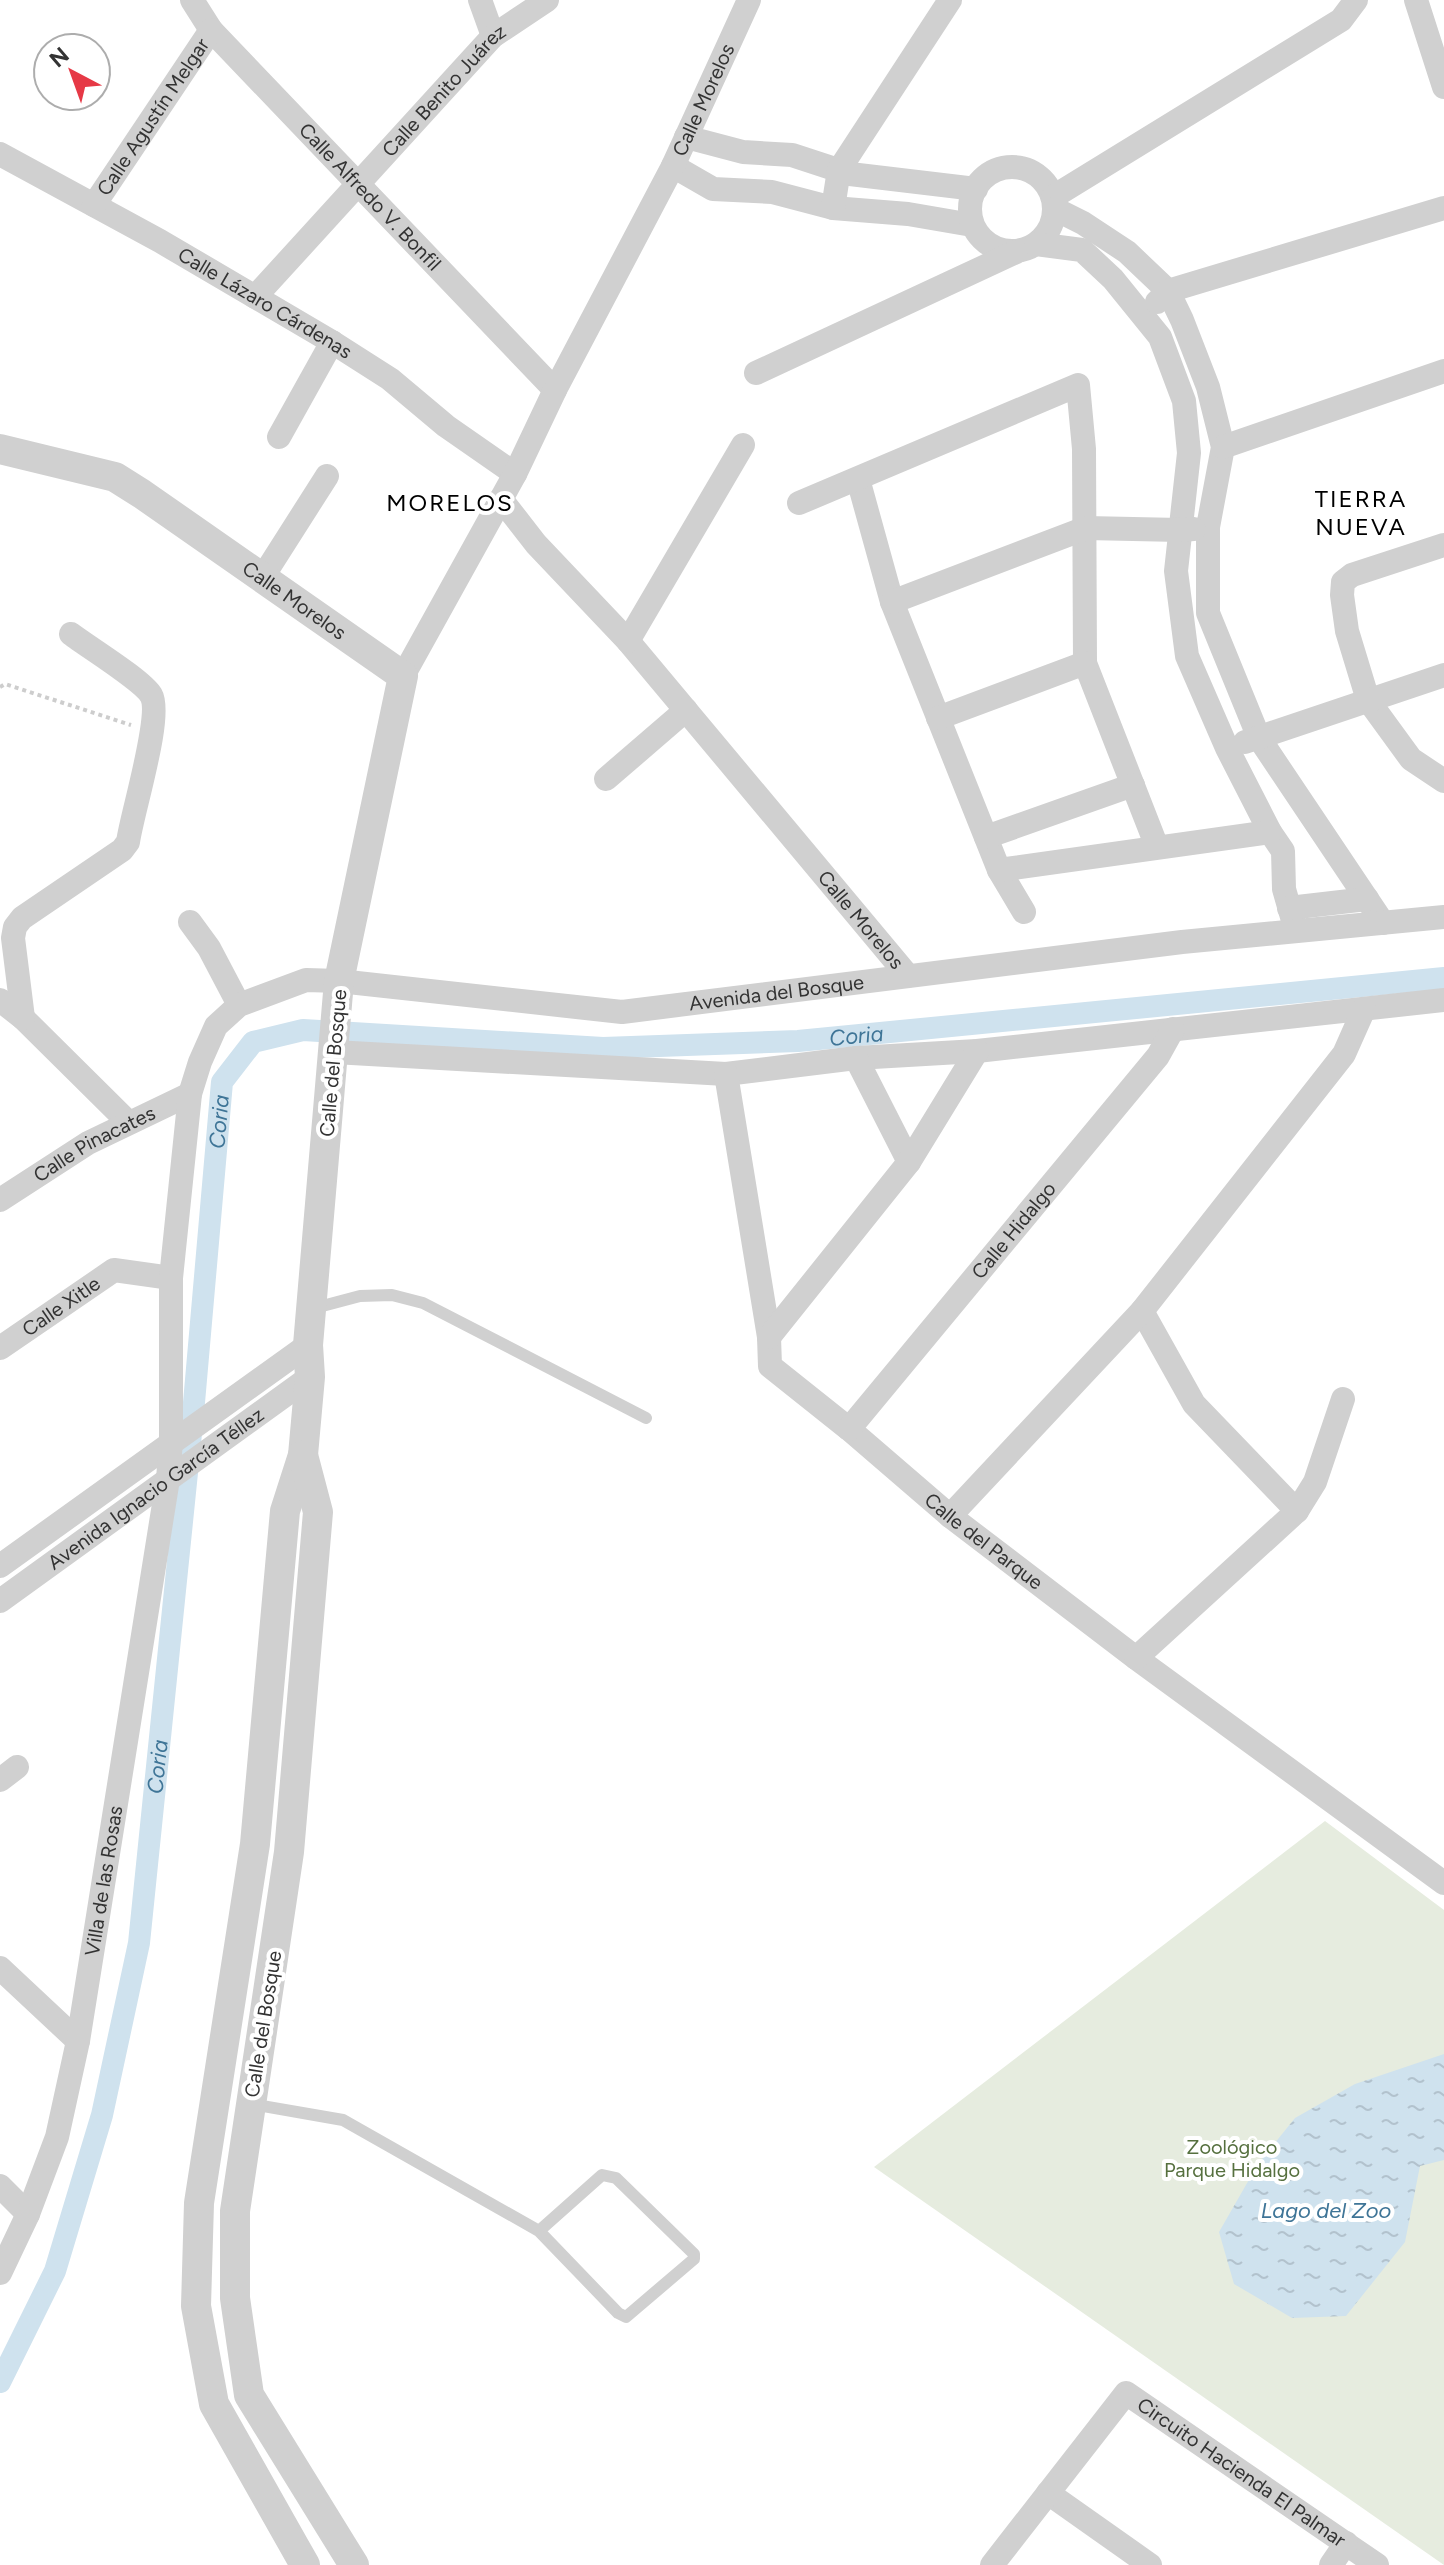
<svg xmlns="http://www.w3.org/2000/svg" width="1444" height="2565" font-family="Figtree,sans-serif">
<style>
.green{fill:#e6ecdf}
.water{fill:url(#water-ripples)}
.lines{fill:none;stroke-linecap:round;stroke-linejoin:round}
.canal{stroke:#cfe2ee;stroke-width:22}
.path{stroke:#cdcdcd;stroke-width:4;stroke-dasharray:4 4;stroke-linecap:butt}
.service{stroke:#d0d0d0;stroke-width:12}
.minor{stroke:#d0d0d0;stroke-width:24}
.tertiary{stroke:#d0d0d0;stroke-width:30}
.labels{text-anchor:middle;stroke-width:8;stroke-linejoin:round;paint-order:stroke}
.street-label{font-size:20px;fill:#333;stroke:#fff}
.park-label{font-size:20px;fill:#56703f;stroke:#fff}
.water-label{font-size:22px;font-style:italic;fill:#3f7597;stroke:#fff}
.quarter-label{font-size:24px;letter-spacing:2px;fill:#000;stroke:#fff}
</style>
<defs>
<pattern id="water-ripples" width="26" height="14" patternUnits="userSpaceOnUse" patternTransform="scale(2)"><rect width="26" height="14" fill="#cfe2ee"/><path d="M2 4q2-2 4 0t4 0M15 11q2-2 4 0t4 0" fill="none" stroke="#b2c2cd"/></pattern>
</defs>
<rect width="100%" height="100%" fill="#fff"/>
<path class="green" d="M1325,1821L1444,1910V2565L874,2167Z"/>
<path class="water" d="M1444,2054V2160L1420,2166L1405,2242L1346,2316L1292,2318L1234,2284L1219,2232L1258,2164L1295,2118L1355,2084Z"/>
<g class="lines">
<path class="canal" id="s1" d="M0,2382L55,2271L102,2115L139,1943L193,1414L222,1082L253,1042L303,1030L603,1048L798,1041L1444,978"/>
<path class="path" d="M0,687L5,684L131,725"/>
<path class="service" d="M311,1309L360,1296L392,1295L423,1303L646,1418
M251,2104L343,2120L539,2231L602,2175L616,2178L694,2254V2259L626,2317L618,2313L539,2231"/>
<g class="minor">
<path id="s2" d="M192,0L211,30L555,390"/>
<path d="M480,0L493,36"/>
<path d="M1416,0L1444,87"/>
<path d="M686,137L743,152L792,155L850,174L976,189"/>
<path id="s3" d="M0,154L160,241L332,342L390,379L446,426L515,474"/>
<path d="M673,166L713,189L772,192L833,208L908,214L972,225"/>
<circle cx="1012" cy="209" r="42"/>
<path d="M1053,197L1341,20L1356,0"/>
<path id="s4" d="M94,205L211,30"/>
<path d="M833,208L839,170L950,0"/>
<path d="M1055,209L1083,223L1127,252L1168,291L1182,320L1208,387L1223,447L1208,527V613L1259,738L1383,923"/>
<path d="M1036,244L1082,250L1113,279L1160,337L1184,401L1189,453L1176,571L1187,656L1227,748L1270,832L1283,851L1284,889L1296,931"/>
<path id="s5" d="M255,297L493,36L547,0"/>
<path d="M1157,302L1168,291L1444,208"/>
<path d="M756,373L1016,252"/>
<path d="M279,437L332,342"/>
<path d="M1223,447L1444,371"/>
<path d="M858,479L892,602L999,870L1024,912"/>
<path id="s6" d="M501,499L536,544L628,641L908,976"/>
<path d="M799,503L1078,385L1084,449L1085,663L1157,847"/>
<path d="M1444,545L1352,575L1343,582L1342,595L1347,631L1368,700L1411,759L1444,781"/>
<path d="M262,578L327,476"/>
<path d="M892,602L1086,528L1180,530L1194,529"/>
<path d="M628,641L743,445"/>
<path id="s7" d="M403,676L515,474L555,390L673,166L749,0"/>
<path d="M938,718L1085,663"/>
<path d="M1245,742L1444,675"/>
<path d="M606,779L686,710"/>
<path d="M986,837L1133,785"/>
<path d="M999,870L1270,832"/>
<path d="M1289,908L1367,899"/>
<path d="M190,922L209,948L239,1005"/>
<path d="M0,1000L23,1018L128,1122"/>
<path d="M23,1018L13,938L15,927L22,918L122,850L128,842C132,813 163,715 151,695C142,680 88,647 71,634"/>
<path d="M334,1052L726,1074L856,1058L977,1051L1444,1000"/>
<path d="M856,1058L909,1162"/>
<path id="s8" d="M726,1074L769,1337L770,1366L849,1429L950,1516L1136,1658L1444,1883"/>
<path id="s9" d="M0,1200L88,1143L190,1094"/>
<path d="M1142,1311L1194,1404L1297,1511"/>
<path d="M769,1337L909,1162L977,1051"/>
<path id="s10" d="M0,1348L114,1270L171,1278"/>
<path id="s11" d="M849,1429L1158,1056L1173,1029"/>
<path d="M950,1516L1142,1311L1344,1054L1364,1009"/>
<path d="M0,1566L308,1345"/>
<path id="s12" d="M0,1601L310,1377"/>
<path d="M1136,1658L1297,1511L1315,1482L1343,1399"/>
<path d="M0,1780L17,1767"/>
<path d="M0,1968L78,2041"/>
<path d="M0,2186L28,2214"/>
<path id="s13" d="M0,2273L28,2214L57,2137L78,2041L168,1479L171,1441V1278L190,1094L200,1062L216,1026L239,1005L306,980L339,981L622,1012L1182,942L1444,917"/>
<path d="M1048,2493L1150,2565"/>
<path id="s14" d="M992,2565L1126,2393L1377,2565"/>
<path d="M1331,2565L1346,2543"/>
</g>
<g class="tertiary">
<path id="s15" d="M0,449L115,477L142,494L403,676L339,981L308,1345L310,1377L303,1455L285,1511L255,1844L199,2203L196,2306L214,2404L305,2565"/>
<path d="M303,1455L318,1512L289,1852L235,2211V2298L249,2395L354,2565"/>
</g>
</g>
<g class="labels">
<g class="street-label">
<text dy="7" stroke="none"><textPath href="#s5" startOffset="280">Calle Benito Juárez</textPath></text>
<text dy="7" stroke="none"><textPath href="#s7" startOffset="650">Calle Morelos</textPath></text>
<text dy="7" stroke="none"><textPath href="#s4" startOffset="106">Calle Agustín Melgar</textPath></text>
<text dy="7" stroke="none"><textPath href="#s2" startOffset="266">Calle Alfredo V. Bonfil</textPath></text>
<text dy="7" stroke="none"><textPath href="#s3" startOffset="304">Calle Lázaro Cárdenas</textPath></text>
<text dy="7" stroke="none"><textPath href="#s15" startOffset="336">Calle Morelos</textPath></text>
<text dy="7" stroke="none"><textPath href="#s6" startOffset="554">Calle Morelos</textPath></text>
<text dy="7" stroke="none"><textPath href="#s13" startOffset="1850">Avenida del Bosque</textPath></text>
<text transform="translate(333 1063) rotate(-85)" y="7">Calle del Bosque</text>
<text dy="7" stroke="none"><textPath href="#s9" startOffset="110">Calle Pinacates</textPath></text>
<text dy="7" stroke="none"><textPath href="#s11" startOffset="258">Calle Hidalgo</textPath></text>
<text dy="7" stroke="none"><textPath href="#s10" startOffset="74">Calle Xitle</textPath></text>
<text dy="7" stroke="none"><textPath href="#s12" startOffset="192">Avenida Ignacio García Téllez</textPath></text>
<text dy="7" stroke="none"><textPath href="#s8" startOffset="572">Calle del Parque</textPath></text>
<text dy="7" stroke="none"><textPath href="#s13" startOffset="408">Villa de las Rosas</textPath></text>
<text transform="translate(263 2024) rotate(-81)" y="7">Calle del Bosque</text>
<text dy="7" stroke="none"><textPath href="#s14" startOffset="358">Circuito Hacienda El Palmar</textPath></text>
</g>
<g class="park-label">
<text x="1232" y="2154">Zoológico<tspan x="1232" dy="23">Parque Hidalgo</tspan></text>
</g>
<g class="water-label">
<text dy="8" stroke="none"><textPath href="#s1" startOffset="1984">Coria</textPath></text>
<text dy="8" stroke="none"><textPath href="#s1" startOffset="1288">Coria</textPath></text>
<text dy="8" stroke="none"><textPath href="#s1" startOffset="640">Coria</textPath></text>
<text x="1326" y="2218">Lago del Zoo</text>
</g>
<g class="quarter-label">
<text x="1361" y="507">TIERRA<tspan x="1361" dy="28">NUEVA</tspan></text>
<text x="450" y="511">MORELOS</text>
</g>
</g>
<g transform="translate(72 72) rotate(319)"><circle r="38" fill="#ffffff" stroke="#adadad" stroke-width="2"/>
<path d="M0-6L14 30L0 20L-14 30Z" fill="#e63946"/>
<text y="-12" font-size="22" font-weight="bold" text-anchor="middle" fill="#333333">N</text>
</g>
</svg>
